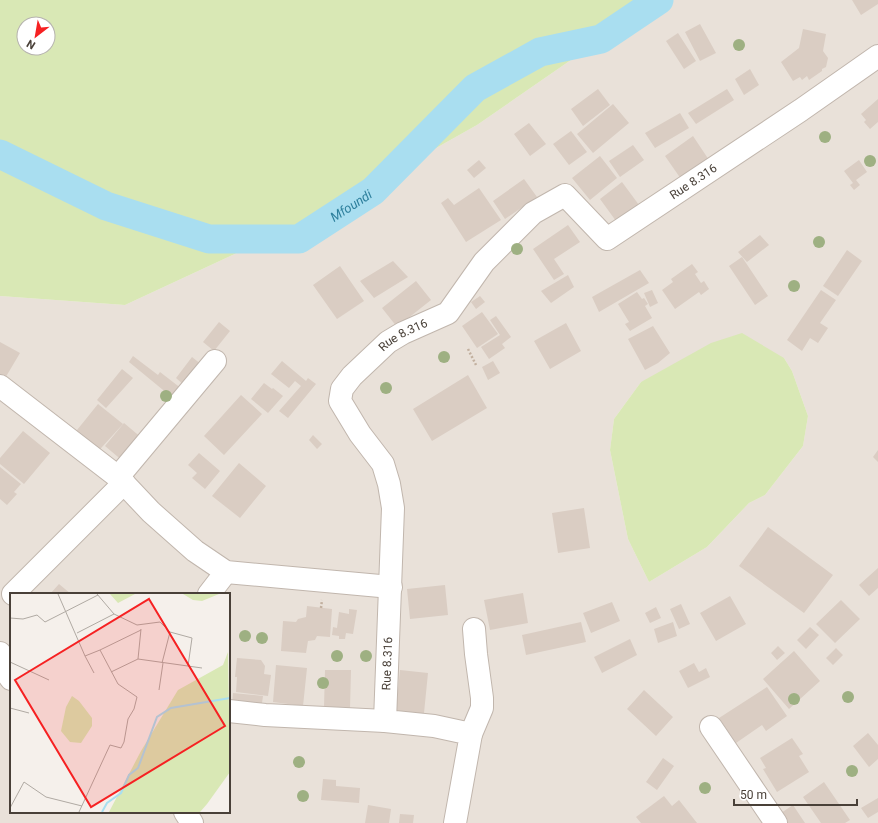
<svg xmlns="http://www.w3.org/2000/svg" width="878" height="823" font-family="Roboto,sans-serif">
<style>
.residential{fill:#e9e1d9;fill-rule:evenodd}
.green{fill:#d9e8b5;fill-rule:evenodd}
.lines{fill:none;stroke-linecap:round;stroke-linejoin:round}
.river{stroke:#a9def0;stroke-width:29}
.building{fill:#dacdc3}
.minor-casing{stroke:#c1b6ad;stroke-width:24}
.path{stroke:#c2b09f;stroke-width:2.5;stroke-dasharray:2 2;stroke-linecap:butt}
.minor{stroke:#fff;stroke-width:22}
.tree{fill:#9eb082}
.labels{text-anchor:middle;stroke-width:3;stroke-linejoin:round;paint-order:stroke}
.street-label{font-size:12px;fill:#494038;stroke:#fff}
.water-label{font-size:13px;font-style:italic;fill:#2d7f9c;stroke:#fff}
.inset-river{fill:none;stroke:#a9def0;stroke-width:2}
.inset-road{fill:none;stroke:#b0aaa3;stroke-width:1}
.view{fill:#f62122;fill-opacity:0.15;stroke:#f62122;stroke-width:2}
.inset-edge{fill:none;stroke:#494038;stroke-width:2}
</style>
<rect width="100%" height="100%" fill="#f5f0eb"/>
<path class="residential" d="M662,0H878V823H0V296L125,305L310,219L477,125L636,15ZM784,358L792,371L808,416L803,446L765,495L749,503L707,547L649,582L628,539L610,450L614,419L641,382ZM11,594H229V812H11Z"/>
<path class="green" d="M0,0H662L636,15L477,125L310,219L125,305L0,296ZM24,24H48V48H24Z
M742,333L784,358L792,371L808,416L803,446L765,495L749,503L707,547L649,582L628,539L610,450L614,419L641,382L711,343Z"/>
<g class="lines">
<path class="river" id="s1" d="M0,154L106,206L209,239H299L373,191L475,88L540,52L601,39L659,0"/>
</g>
<path class="building" d="M852,0H878V4L861,15Z
M700,24L716,53L700,61L685,32Z
M803,29L826,34L823,51L828,58L826,67L822,69V71L809,80L807,76L802,80L800,77L793,81L781,62L799,48Z
M678,33L696,61L684,69L666,41Z
M750,69L759,85L744,95L735,79Z
M598,89L610,105L583,126L571,109Z
M727,89L734,100L696,124L688,113Z
M878,99V122L870,129L864,122L866,120L861,114Z
M613,104L629,123L593,153L577,134Z
M680,113L689,128L655,148L645,133Z
M529,123L546,144L530,156L514,134Z
M571,131L587,152L569,165L553,144Z
M693,136L709,160L681,179L665,156Z
M633,145L644,160L620,177L609,161Z
M600,156L617,178L590,200L572,178Z
M479,160L486,168L474,178L467,170Z
M859,160L867,172L856,180L860,185L854,190L850,185L853,183L844,171Z
M524,179L537,197L505,219L493,201Z
M622,182L639,205L616,221L600,199Z
M479,188L501,220L466,242L441,203L448,198L454,205Z
M568,225L580,242L554,259L564,274L554,280L533,249Z
M760,235L769,245L747,262L738,252Z
M847,250L862,261L838,296L823,286Z
M742,257L768,296L755,305L729,266Z
M393,261L408,277L374,298L360,281Z
M692,264L698,272L695,274L701,283L704,281L709,289L701,295L699,292L675,309L662,290L673,282L671,279Z
M340,266L364,301L337,319L313,285Z
M640,270L649,283L599,312L592,297Z
M568,275L574,287L551,303L541,291Z
M416,281L431,300L397,327L382,308Z
M652,290L658,303L650,307L644,293Z
M821,290L836,300L820,323L828,328L818,343L810,338L802,351L787,340Z
M637,292L642,299L644,298L648,304L645,306L652,318L630,331L625,324L629,322L618,304Z
M480,296L485,302L476,309L471,302Z
M482,312L498,334L477,348L462,326Z
M496,316L511,337L502,344L505,348L489,359L481,347L500,335L490,320Z
M219,322L230,331L214,351L203,342Z
M566,323L581,351L550,369L534,341Z
M653,326L670,353L658,363L645,370L628,339Z
M0,342L20,353L4,380L0,377Z
M133,356L158,375L160,372L182,389L174,399L129,362Z
M192,357L202,365L185,386L176,378Z
M282,361L306,381L308,378L316,384L288,418L279,411L301,386L295,381L289,388L271,374Z
M493,361L500,373L488,380L482,367Z
M122,369L133,378L106,408L97,400Z
M468,375L487,408L432,441L413,409Z
M264,383L272,389L273,388L283,396L268,413L251,399Z
M241,395L262,414L224,455L204,436Z
M98,404L123,424L92,458L69,440Z
M124,423L143,439L124,462L105,446Z
M23,431L50,453L24,484L0,464V458Z
M313,435L322,444L317,449L309,440Z
M878,450V462L873,457Z
M199,453L220,471L205,489L192,478L197,473L188,465Z
M239,463L266,486L240,518L212,496Z
M0,467L21,484L14,492L17,494L7,505L0,499Z
M584,508L590,548L558,553L552,513Z
M768,527L833,575L804,613L739,566Z
M878,568V588L869,596L859,585Z
M59,584L71,594H50Z
M445,585L448,615L410,619L407,589Z
M523,593L528,623L490,630L484,600Z
M730,596L746,624L716,641L700,613Z
M841,600L860,619L835,643L816,624Z
M612,602L620,621L591,633L583,613Z
M681,604L690,624L679,629L670,609Z
M307,606L332,609L330,637L317,636L315,640L308,641L306,653L281,651L283,621L296,622L298,619L306,617Z
M656,607L661,618L650,623L645,613Z
M349,609L357,610L353,634L346,633L345,639H339V636L332,635L333,627L337,628L339,612L349,614Z
M581,622L586,642L526,655L522,635Z
M673,622L677,636L658,643L654,629Z
M810,627L819,635L806,649L797,640Z
M630,639L637,655L602,673L594,657Z
M778,646L785,653L777,660L771,653Z
M836,648L843,655L833,665L826,658Z
M794,651L820,681L789,709L763,679Z
M237,658L261,660L265,666L264,674L271,675L268,696L236,692L237,677H235Z
M694,663L699,672L706,668L710,677L688,688L679,671Z
M276,665L307,668L303,706L273,702Z
M325,670H351L350,708L324,707Z
M400,670L428,673L423,723L395,721Z
M767,687L787,716L766,731L762,725L736,743L719,718Z
M644,690L673,717L656,736L627,709Z
M233,693L263,696L261,710L232,706Z
M868,733L878,745V759L869,767L853,746Z
M792,738L803,754L799,756L809,772L777,792L763,769L766,768L760,758Z
M663,758L674,766L657,790L646,782Z
M323,779L336,780V786L360,788L359,803L321,800Z
M824,782L850,820L845,823H821L803,797Z
M664,796L672,806L679,800L697,823H641L636,817Z
M878,798V812L868,818L861,808Z
M368,805L391,809L389,823H365Z
M793,805L805,823H779L775,817Z
M400,814L414,815L413,823H399Z"/>
<g class="lines">
<defs>
<g id="minor">
<path d="M0,386L118,477L151,512L195,551L226,572L391,587"/>
<path d="M118,477L215,361"/>
<path d="M13,594L124,483"/>
<path d="M209,594L226,572"/>
<path d="M0,653C0,663 5,671 11,679"/>
<path d="M229,711L265,715L385,721"/>
<path d="M711,727L776,823"/>
<path d="M471,734L482,708V698L476,654L474,629"/>
<path d="M185,812L192,823"/>
<path id="s2" d="M455,823L471,734L434,726L385,721L393,508L389,484L383,464L360,434L340,401L342,389L352,376L388,342L403,333L448,313L484,262L533,213L565,195L607,239L801,110L878,56"/>
</g>
</defs>
<use href="#minor" class="minor-casing"/>
<path class="path" d="M468,349L476,365
M321,608L322,600"/>
<use href="#minor" class="minor"/>
</g>
<g class="tree">
<circle cx="739" cy="45" r="6"/>
<circle cx="825" cy="137" r="6"/>
<circle cx="870" cy="161" r="6"/>
<circle cx="819" cy="242" r="6"/>
<circle cx="517" cy="249" r="6"/>
<circle cx="794" cy="286" r="6"/>
<circle cx="444" cy="357" r="6"/>
<circle cx="386" cy="388" r="6"/>
<circle cx="166" cy="396" r="6"/>
<circle cx="245" cy="636" r="6"/>
<circle cx="262" cy="638" r="6"/>
<circle cx="337" cy="656" r="6"/>
<circle cx="366" cy="656" r="6"/>
<circle cx="323" cy="683" r="6"/>
<circle cx="848" cy="697" r="6"/>
<circle cx="794" cy="699" r="6"/>
<circle cx="299" cy="762" r="6"/>
<circle cx="852" cy="771" r="6"/>
<circle cx="705" cy="788" r="6"/>
<circle cx="303" cy="796" r="6"/>
</g>
<g class="labels">
<g class="street-label">
<text dy="4" stroke="none"><textPath href="#s2" startOffset="990">Rue 8.316</textPath></text>
<text dy="4" stroke="none"><textPath href="#s2" startOffset="607">Rue 8.316</textPath></text>
<text dy="4" stroke="none"><textPath href="#s2" startOffset="235">Rue 8.316</textPath></text>
</g>
<g class="water-label">
<text dy="5" stroke="none"><textPath href="#s1" startOffset="378">Mfoundi</textPath></text>
</g>
</g>
<g transform="translate(10 593)">
<rect width="220" height="220" fill="#f5f0eb"/>
<path d="M100,1H125L108,10ZM173,1H209L192,8L183,7ZM218,59L220,179L197,211L190,219H99L131,158L168,97L213,72ZM62,103L69,108L82,125V133L71,150L60,149L51,138L56,114Z" fill="#d9e8b5"/>
<path class="inset-river" d="M92,219L97,210L111,200L119,182L128,175L147,124L161,115L220,105"/>
<path class="inset-road" d="M48,1L75,63L90,57L108,91L127,104L124,116L118,126L114,149L111,155L100,152L69,219M87,1L104,21L127,32L150,29L160,39L182,45L178,73M0,25L13,26L27,22L35,29L88,2M67,40L104,21M90,57L131,37M75,63L84,80M128,66L131,36M0,69L39,87M152,70L160,39M101,79L128,66L192,75M149,97L153,70M0,115L19,120M0,215L14,189L36,204L72,213"/>
<path class="view" d="M139,6L215,133L81,214L5,87Z"/>
<rect width="220" height="220" class="inset-edge"/>
</g>
<g transform="translate(36 36) rotate(211)"><circle r="19" fill="#ffffff" stroke="#b6b3af"/>
<path d="M0-3L7 15L0 10L-7 15Z" fill="#f62122"/>
<text y="-6" font-size="11" font-weight="bold" text-anchor="middle" fill="#494038">N</text>
</g>
<path d="M734 799v6h123v-6" fill="none" stroke="#494038" stroke-width="2"/>
<text x="740" y="799" font-size="12" fill="#494038" stroke="#ffffff" stroke-width="3" paint-order="stroke">50 m</text>
</svg>
